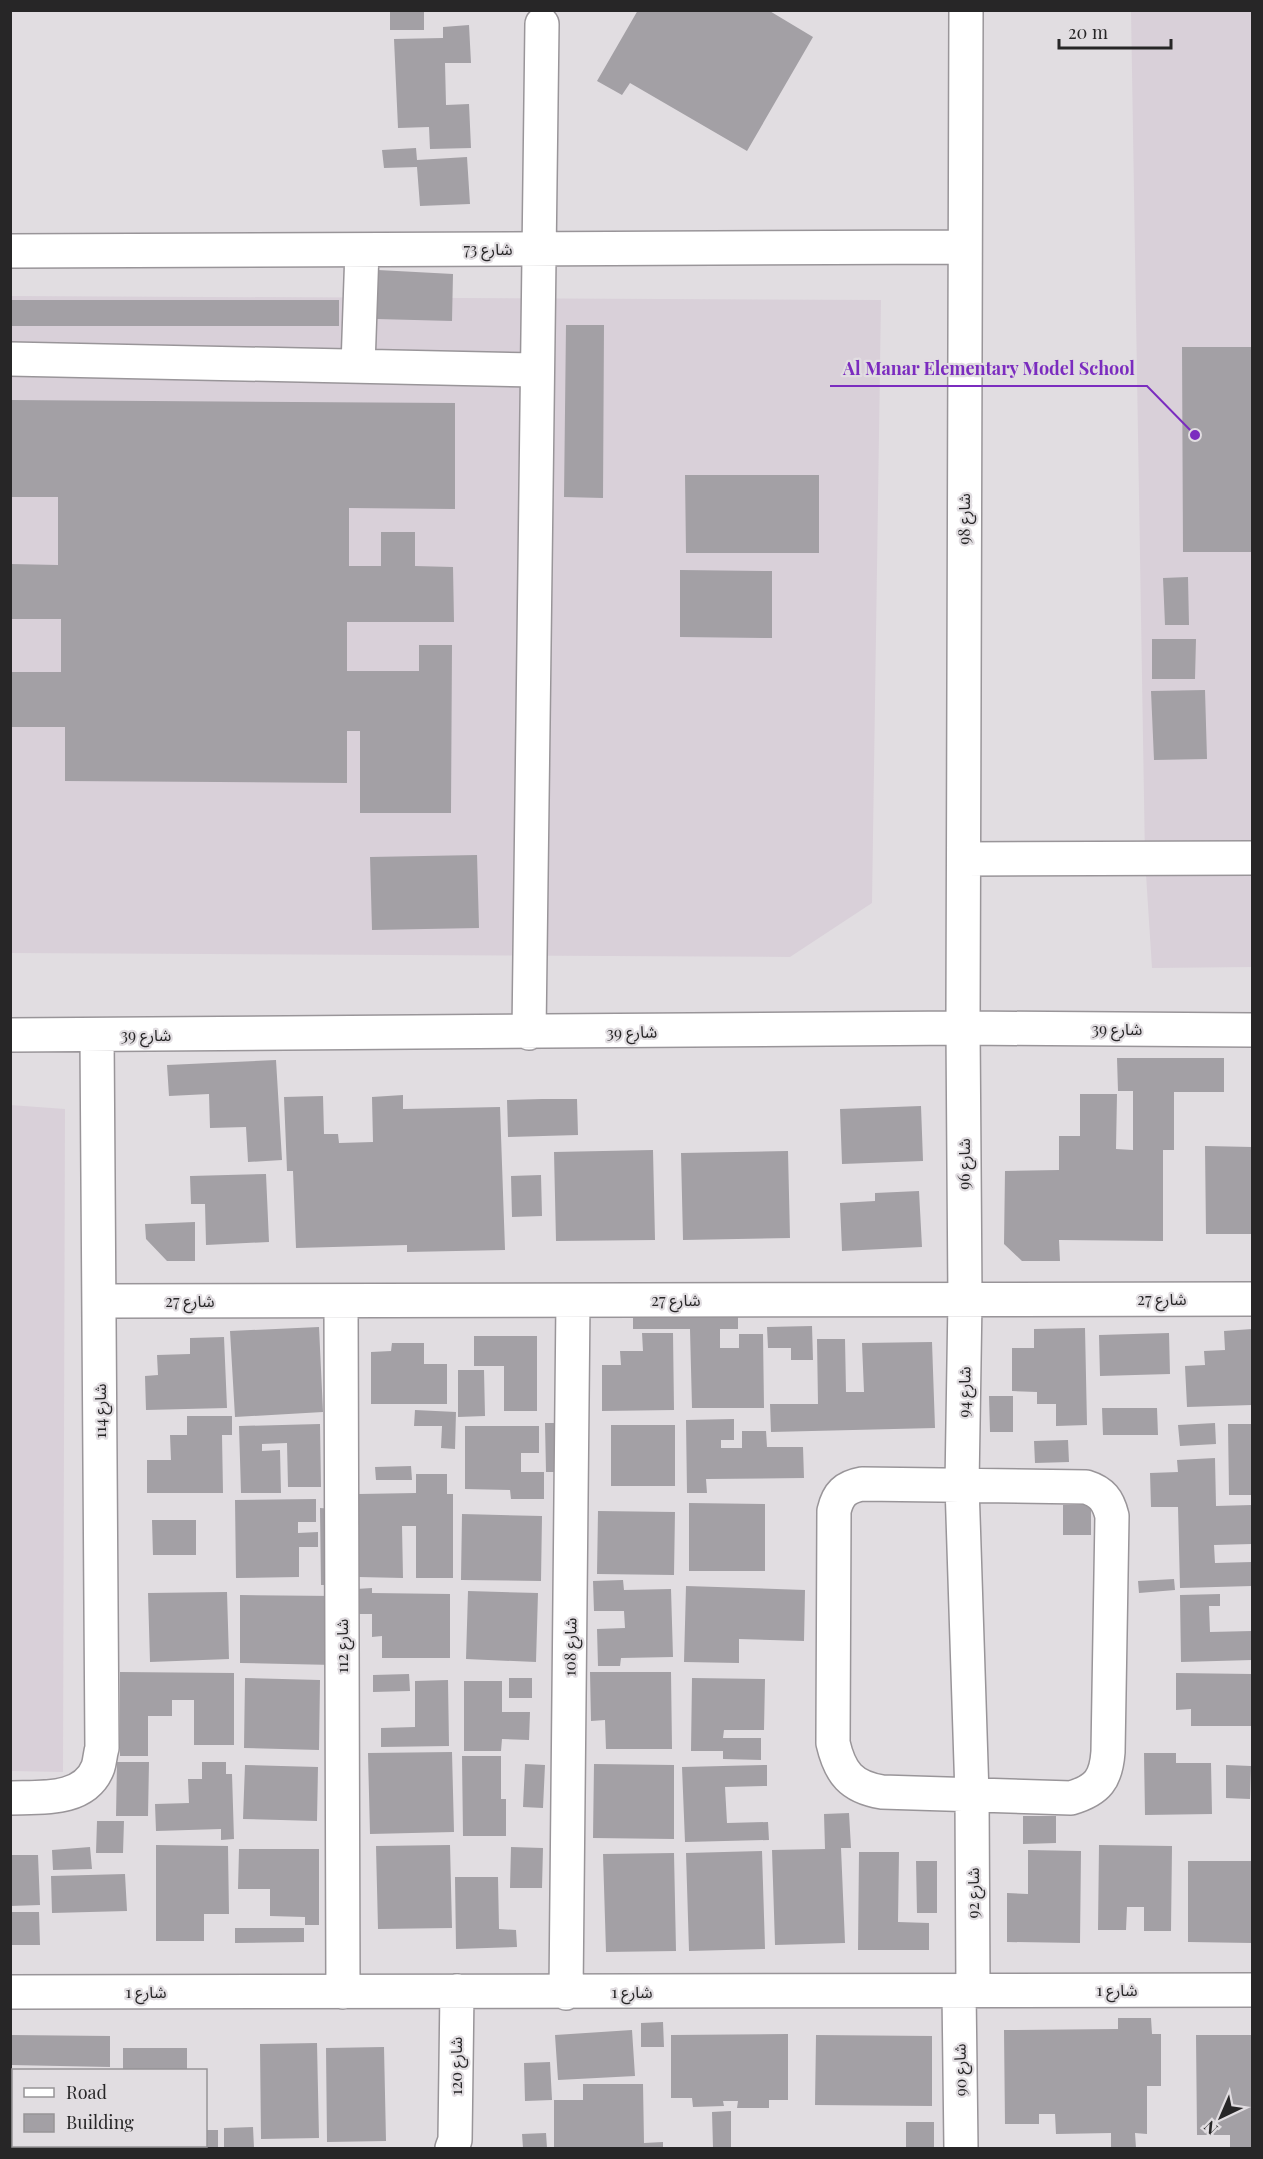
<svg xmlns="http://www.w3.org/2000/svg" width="1263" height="2159" font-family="'Playfair Display','Noto Sans Arabic',serif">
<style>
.built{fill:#d9d0d9}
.building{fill:#a3a0a5}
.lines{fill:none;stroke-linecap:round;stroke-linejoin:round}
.minor-casing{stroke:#999599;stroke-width:36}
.minor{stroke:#fff;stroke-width:33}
.labels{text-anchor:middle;stroke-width:4.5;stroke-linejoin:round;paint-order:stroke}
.street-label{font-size:16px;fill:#272627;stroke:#e1dde1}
.leader{fill:none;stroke:#7b2cbf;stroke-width:2}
.callout-dot{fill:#7b2cbf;stroke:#e1dde1;stroke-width:2}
.callout-label{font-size:18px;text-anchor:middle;font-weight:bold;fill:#7b2cbf;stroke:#e1dde1;stroke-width:4.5;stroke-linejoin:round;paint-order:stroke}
</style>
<rect width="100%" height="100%" fill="#e1dde1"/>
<path class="built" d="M1131,11H1252V967L1152,968L1145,859Z
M11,296L881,300L872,903L790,957L11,953Z
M10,1105L65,1109L63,1772L11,1771Z"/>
<path class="building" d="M638,10H768L813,37L747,151L630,83L622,95L597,81Z
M390,12H424V30H390Z
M469,25L471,63H445L446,105L469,104L471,148L430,149L429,127L398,128L394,39L443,38V27Z
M416,148L417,160L467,157L470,204L420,206L417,167L384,168L382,150Z
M378,270L453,274L452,321L377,319Z
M10,300H339V326H10Z
M566,325H604L603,498L564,497Z
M1182,347H1252V552H1183Z
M10,400L455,403V509L349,508V566H381V532H415V566L453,567L454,622H347V671H419V645H452L451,813H360V731H347V783L65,781V727H10V672H61V619H10V564L58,565V497H10Z
M685,475H819V553H686Z
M680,570L772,571V638L680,637Z
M1188,577L1189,625H1165L1163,578Z
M1152,639H1196L1195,679H1152Z
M1205,690L1207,759L1154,760L1151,691Z
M477,855L479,928L372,930L370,857Z
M1117,1058H1224V1092H1174V1150H1163V1241L1059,1240L1060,1261H1022L1004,1244L1005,1171L1059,1170V1136H1080V1094H1117L1116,1149L1133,1150V1091H1118Z
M276,1060L282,1160L248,1162L246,1127L210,1128L209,1094L169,1096L167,1065Z
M403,1095V1109L500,1107L505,1250L407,1252V1245L296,1248L293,1171H287L284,1097L323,1096L324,1134H338L339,1143L373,1142L372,1097Z
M542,1099H577L578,1135L508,1137L507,1100Z
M921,1106L923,1161L842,1164L840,1109Z
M1205,1146L1252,1147V1234H1206Z
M653,1150L655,1240L556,1241L554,1152Z
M788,1151L790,1238L683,1240L681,1153Z
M266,1174L269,1242L206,1245L205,1204H191L190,1176Z
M541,1175L542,1216L512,1217L511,1176Z
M919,1191L922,1247L842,1251L840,1203L875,1201V1193Z
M195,1222V1261H167L146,1239L145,1224Z
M738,1307V1329H720V1348H739V1334H763L764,1408H692L690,1329H633V1308Z
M812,1326L813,1360H791V1348H768L767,1327Z
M319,1327L323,1412L235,1417L230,1331Z
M1085,1328L1087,1425L1056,1426V1404H1037V1392L1012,1391V1348H1034V1329Z
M1252,1329V1405L1187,1407L1185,1366L1205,1365L1204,1351L1225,1350L1224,1331Z
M642,1333H673L674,1410L602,1411V1365H621L620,1351H643Z
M1169,1333L1170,1374L1100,1376L1099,1335Z
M474,1336H537V1411H504V1366H474Z
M224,1337L227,1408L146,1410L145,1376L158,1375L157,1355L190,1354V1338Z
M817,1339H845L846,1392H864L862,1343L932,1342L935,1428L771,1432L770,1404H818Z
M392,1343H424V1364H447V1404H371V1352L391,1351Z
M458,1370H484L485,1416L458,1417Z
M989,1396H1013V1432H990Z
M1102,1408H1157L1158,1435H1103Z
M415,1410L456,1412L455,1449L441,1448L442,1426H414Z
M187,1416H232V1435H222L223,1493H147V1460H171L170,1435H187Z
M734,1419V1440H721V1448H742V1431H766L767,1447H803L804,1478L706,1479L707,1493H687L686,1420Z
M545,1423H556V1472H546Z
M1215,1423L1216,1444L1180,1446L1178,1425Z
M320,1424L321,1487H288L287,1443L262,1444V1451L280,1450L281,1493H241L239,1426Z
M1228,1424H1252V1495H1229Z
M611,1425H675V1486H611Z
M465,1426H539V1453H521V1472H544V1499H511L510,1490L465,1489Z
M1068,1440L1069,1462L1035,1463L1034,1441Z
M1215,1458L1216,1506L1252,1505V1544L1214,1545L1215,1563L1252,1562V1586L1180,1588L1178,1507H1151L1150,1473L1178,1472L1177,1460Z
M411,1466L412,1480H376L375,1467Z
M416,1474H447V1494H453V1578H416V1526H402L403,1578L359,1577V1494L416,1493Z
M316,1499V1522H298V1533L318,1532V1547H299V1577L236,1578L235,1500Z
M689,1503L765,1504V1571H689Z
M1063,1505H1091V1535H1063Z
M320,1508L333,1509L334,1585H321Z
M598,1511L675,1512L674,1575L597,1574Z
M462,1514L542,1516L541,1581L461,1580Z
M152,1520H196V1555H153Z
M1174,1579L1175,1590L1139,1593L1138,1581Z
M623,1580L624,1590L671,1589L673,1657L621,1658L620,1666H598L597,1629L625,1628L624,1611H594L593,1581Z
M686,1586L805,1590L804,1641L739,1639V1663L684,1662Z
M372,1588V1593L450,1594V1658H382V1636L372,1637V1614H356V1589Z
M468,1591L538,1593L536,1662L466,1659Z
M227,1592L229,1659L150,1662L148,1593Z
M1220,1594V1606H1209L1210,1632L1252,1631V1660L1181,1662L1180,1595Z
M240,1595L335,1596L334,1665L240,1663Z
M120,1672L234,1673V1745H194V1700H172V1716H148V1756H120Z
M590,1672H671L672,1749H606L605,1720L591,1721Z
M1176,1673L1252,1674V1726H1191V1709L1176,1710Z
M409,1674L410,1691L373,1692V1675Z
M245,1678L320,1680L319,1750L244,1748Z
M509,1678H532V1698H509Z
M692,1678L765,1679L764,1730H724L723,1738H761V1760L723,1759V1751H691Z
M448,1680L449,1746L381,1747V1728L415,1727V1681Z
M464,1681H502V1712H530L529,1740L502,1739L501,1751H464Z
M452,1752L454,1832L370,1834L368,1753Z
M1144,1753H1176V1763H1211L1212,1814L1145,1815Z
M462,1756H501V1799H506V1836H463Z
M117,1762H149L148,1816H116Z
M202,1762H226V1774H232L234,1839L221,1840V1829L156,1831L155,1804L189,1803L188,1779H202Z
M525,1764L545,1765L543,1808L523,1807Z
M594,1764L674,1765V1839L593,1838Z
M245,1765L318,1767L317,1821L243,1819Z
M767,1765V1786L725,1787L727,1823L768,1822L769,1840L685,1842L682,1767Z
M1226,1765L1251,1766L1250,1799L1226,1798Z
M849,1813L851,1848H841L845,1943L775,1945L772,1850L825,1849L824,1814Z
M1023,1816H1056V1843L1023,1844Z
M97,1821H124L123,1853H96Z
M156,1845L228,1846L229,1914H204V1941H156Z
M450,1845L452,1928L378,1929L376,1846Z
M1099,1845L1172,1846L1171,1931H1144V1907H1127L1126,1930H1098Z
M90,1847L92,1869L53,1870L52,1850Z
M511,1847L543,1848L542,1888H510Z
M239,1849H319V1925H305V1917L270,1916V1889H238Z
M1028,1850L1081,1851L1080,1943L1007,1942V1893L1028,1894Z
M762,1851L765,1949L689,1951L686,1853Z
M859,1852H899L898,1922L929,1923V1950H858Z
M674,1853L676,1951L606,1952L603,1854Z
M10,1855H38L40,1905L10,1906Z
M916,1861H937V1913H917Z
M1188,1861H1252V1943L1188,1942Z
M125,1874L127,1911L52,1913L51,1876Z
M455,1877H498L499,1929L516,1930L517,1947L456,1949Z
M10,1912H39L40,1945H10Z
M235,1928H304V1942L235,1943Z
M1118,2018H1151L1152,2034H1161V2086H1147V2134L1135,2133L1136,2148H1111V2133L1056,2134L1055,2114H1039V2124H1005L1004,2030L1118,2029Z
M663,2022L664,2047H641V2023Z
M632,2030L635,2076L558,2080L555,2035Z
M788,2034V2100H769V2108H737L738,2101H723L724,2106L693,2107L692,2098H671V2035Z
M10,2035L110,2036V2067L10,2065Z
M816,2035L932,2036V2106L815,2105Z
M1196,2035H1252V2148H1230V2135H1197Z
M317,2043L319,2138L261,2139L260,2044Z
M384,2047L386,2141L327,2142L326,2048Z
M123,2048H187V2070H123Z
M550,2062L552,2100L525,2101L524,2063Z
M10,2080H14V2146H49V2148H10Z
M583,2084H643L644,2143L663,2142V2148H554V2100H583Z
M731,2111V2148H713L712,2112Z
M906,2122H934V2148H906Z
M253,2127L254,2148H224V2128Z
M206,2130H218V2148H193V2146H206Z
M546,2133L547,2148H523L522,2134Z
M60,2146H106V2148H60Z
M124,2146H172V2148H124Z"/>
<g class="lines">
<defs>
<path id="minor" d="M966,10L963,1028L965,1300L962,1485L972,1795L973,1991
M10,251L965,247
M10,359L536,370
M358,366L362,250
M964,859L1252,858
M529,1033L542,24
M10,1035L963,1028L1252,1030
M100,1301L1252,1299
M341,1301L343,1992
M862,1484L1086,1487C1102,1492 1108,1500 1112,1516L1108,1752C1106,1779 1098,1790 1071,1798L882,1792C851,1787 840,1773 833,1743L834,1511C838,1494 845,1487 862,1484Z
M10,1798C40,1797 85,1802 98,1767C100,1761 100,1754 102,1748L97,1035
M959,1991L961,2148
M10,1992L1252,1990
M566,1993L573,1301
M452,2148L455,2140L457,1991"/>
</defs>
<use href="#minor" class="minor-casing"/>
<use href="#minor" class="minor"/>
</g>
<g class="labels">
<g class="street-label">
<text x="488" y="255">شارع 73</text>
<text transform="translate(964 519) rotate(-90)" y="6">شارع 98</text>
<text x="1117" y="1035">شارع 39</text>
<text transform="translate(632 1032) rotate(-1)" y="6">شارع 39</text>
<text x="146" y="1041">شارع 39</text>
<text transform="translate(964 1164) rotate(-90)" y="6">شارع 96</text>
<text x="1162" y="1305">شارع 27</text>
<text x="676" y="1306">شارع 27</text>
<text x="190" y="1307">شارع 27</text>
<text transform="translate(964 1392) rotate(-89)" y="6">شارع 94</text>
<text transform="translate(100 1411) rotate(-90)" y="6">شارع 114</text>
<text transform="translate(342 1646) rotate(-90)" y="6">شارع 112</text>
<text transform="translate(570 1647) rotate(-89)" y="6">شارع 108</text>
<text transform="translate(973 1893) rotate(-90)" y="6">شارع 92</text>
<text x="1117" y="1996">شارع 1</text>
<text x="146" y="1998">شارع 1</text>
<text x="632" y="1998">شارع 1</text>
<text transform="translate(456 2066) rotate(-90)" y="6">شارع 120</text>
<text transform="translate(960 2070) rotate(-91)" y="6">شارع 90</text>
</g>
</g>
<path class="leader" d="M1195 435L1147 386H830"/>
<circle class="callout-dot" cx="1195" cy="435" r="6"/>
<g class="callout-label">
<text x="989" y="375">Al Manar Elementary Model School</text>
</g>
<rect width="1263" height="2159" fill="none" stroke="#272627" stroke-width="24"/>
<rect x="12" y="2069" width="195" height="78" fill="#e1dde1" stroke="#979497" stroke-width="1.5"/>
<rect x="24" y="2088" width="30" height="9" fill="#ffffff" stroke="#979497" stroke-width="1.5"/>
<text x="66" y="2099" font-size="18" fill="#272627">Road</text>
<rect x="24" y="2114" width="30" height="18" fill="#a3a0a5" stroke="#979497" stroke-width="1.5"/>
<text x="66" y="2129" font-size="18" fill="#272627">Building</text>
<g transform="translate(1221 2117) rotate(224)" stroke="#e1dde1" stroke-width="4.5" paint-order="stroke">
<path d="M0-4.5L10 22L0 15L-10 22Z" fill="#272627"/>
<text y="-9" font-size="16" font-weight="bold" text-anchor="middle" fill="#272627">N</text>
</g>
<path d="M1059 39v9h112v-9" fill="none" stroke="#272627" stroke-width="3"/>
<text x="1068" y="39" font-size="18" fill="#272627" stroke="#e1dde1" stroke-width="4.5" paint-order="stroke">20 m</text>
</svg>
